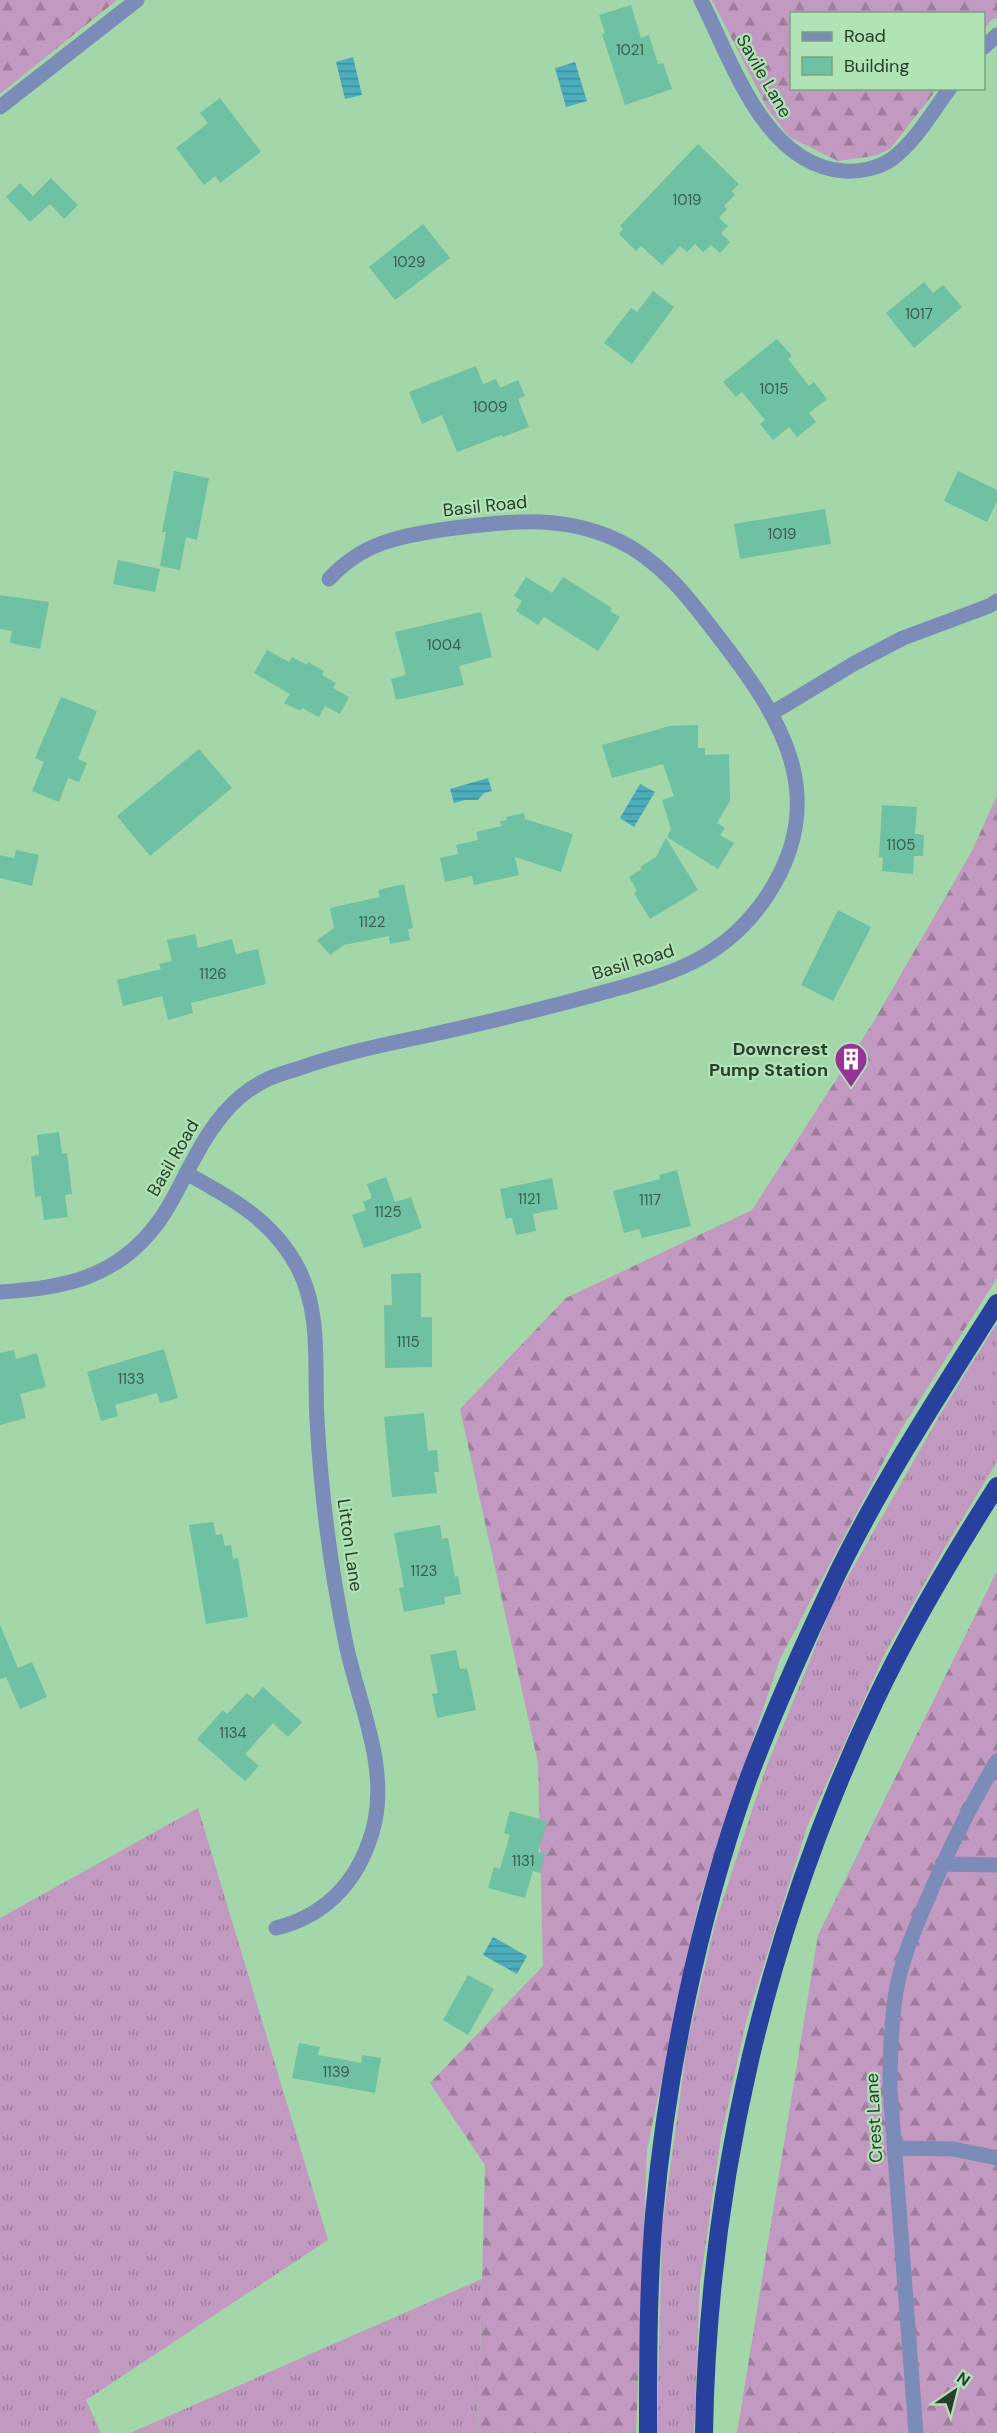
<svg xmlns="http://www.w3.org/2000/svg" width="997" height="2433" font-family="'DM Sans',sans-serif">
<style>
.grass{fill:url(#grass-tufts)}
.forest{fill:url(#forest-firs)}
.water{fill:url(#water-rules)}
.building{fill:#6fc1a3}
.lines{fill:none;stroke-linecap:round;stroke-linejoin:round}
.minor{stroke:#7b8cb8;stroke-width:15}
.highway{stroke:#29419e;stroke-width:18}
.labels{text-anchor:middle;stroke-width:4.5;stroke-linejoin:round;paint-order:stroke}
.number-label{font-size:15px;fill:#3a5f4a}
.street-label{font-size:18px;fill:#293e2c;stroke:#b0e4b6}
.poi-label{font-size:18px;font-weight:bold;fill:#293e2c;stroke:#b0e4b6;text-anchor:end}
</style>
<defs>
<pattern id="grass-tufts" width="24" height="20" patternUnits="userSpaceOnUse" patternTransform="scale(1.5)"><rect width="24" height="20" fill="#c299c0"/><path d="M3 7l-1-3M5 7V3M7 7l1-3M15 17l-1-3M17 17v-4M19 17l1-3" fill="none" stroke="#9e7e9c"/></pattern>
<pattern id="forest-firs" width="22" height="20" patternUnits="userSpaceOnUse" patternTransform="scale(1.5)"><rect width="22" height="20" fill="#c299c0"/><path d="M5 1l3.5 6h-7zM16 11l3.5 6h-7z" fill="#9e7e9c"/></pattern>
<pattern id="water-rules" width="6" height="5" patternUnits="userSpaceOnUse" patternTransform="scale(1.5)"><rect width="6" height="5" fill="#4caebc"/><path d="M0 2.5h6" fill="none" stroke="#3f8f99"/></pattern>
</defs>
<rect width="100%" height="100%" fill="#a3d6a9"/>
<path class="grass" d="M997,1323V1462L944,1549L884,1655L807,1827L746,2022L721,2137L700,2284L694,2433H657L662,2228L688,2039L715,1924L766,1768L834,1601L941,1413Z
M198,1808L328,2240L86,2400L101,2433H0V1918Z
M482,2279L478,2433H130Z"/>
<path class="forest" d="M0,0H117L0,94Z
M712,0H997V18L991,20L984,29V14H792V88L937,89L890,149L874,156L838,161L789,137L767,108Z
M997,795V1278L897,1436L780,1659L699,1901L647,2150L636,2433H478L485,2165L430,2083L543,1966L538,1763L460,1409L566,1298L752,1210L874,1021L972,851Z
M997,1571V2433H737L818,1935Z"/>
<path class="water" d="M353,57L362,95L345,99L336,62Z
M575,62L587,101L566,107L555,68Z
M488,778L492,791L484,793L478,800H465L454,803L450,789Z
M640,784L655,792L634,827L620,818Z
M493,1937L527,1956L517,1974L483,1955Z"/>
<path class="building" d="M631,5L641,38L649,35L658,64L663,63L672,89L625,105L602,34L605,33L599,15Z
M220,98L261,152L220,183L215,176L204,185L176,148L208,123L200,113Z
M698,144L739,184L732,191L735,195L724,206L727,209L719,218L728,226L721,233L730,242L720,253L711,245L703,252L695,244L687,252L680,246L662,265L641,246L636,251L619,234L623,229L620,226Z
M51,178L78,205L64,219L50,204L30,222L6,197L20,183L33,196Z
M423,224L450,258L395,300L369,267Z
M924,282L933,293L943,285L962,307L914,348L886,313Z
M653,291L674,307L632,364L604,343L631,308L637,312Z
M777,339L792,356L788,359L809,386L814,382L827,399L809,413L816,422L797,437L789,427L773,440L760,424L765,420L742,392L736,397L723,382Z
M476,366L483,384L496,379L500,388L518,380L525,396L518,399L529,427L503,437L502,435L457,452L442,415L422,424L409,392Z
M174,471L209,478L197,540L186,537L180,570L160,566L166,532H162Z
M958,471L997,490V501L987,522L944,501Z
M825,509L831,544L740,559L734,524Z
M118,560L160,569L155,592L113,584Z
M526,577L552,593L563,577L612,608L610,611L620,617L598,651L544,617L538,625L516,611L522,601L514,596Z
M0,595L49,602L40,649L10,643L12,631L0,629Z
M481,612L492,657L459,666L464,685L396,700L391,679L406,675L395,632Z
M267,650L289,662L292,657L307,665L308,662L324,671L322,675L336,683L333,688L349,697L340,714L325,706L319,717L302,708L301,711L284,703L290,694L254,673Z
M61,697L97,711L78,759L87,763L79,782L68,778L59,802L32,791L44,762L35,758Z
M698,725V748H705V755L729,754L730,801L717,823L725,828L720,835L734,843L718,869L667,837L671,829L662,800L674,796L663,764L612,778L602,745L670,726Z
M199,749L232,788L150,856L117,816Z
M882,805L917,807L915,834L924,835L923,856H914L913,874L882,871L883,858L879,857Z
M524,813L525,819L573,834L561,872L515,857L519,875L474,885L472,876L445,882L440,858L458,854L456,845L478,840L476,832L502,826L500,821L507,820L506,817Z
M666,838L698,890L650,919L634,893L637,891L629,877L642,869L640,867L656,857Z
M16,850L39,855L32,886L0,878V855L14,858Z
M404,884L413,928L408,929L410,940L390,944L389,936L344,945L330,955L317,940L334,928L330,908L380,897L378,890Z
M838,910L871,927L833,1001L801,985Z
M195,934L198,948L232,939L236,954L258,949L266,984L191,1003L193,1013L168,1020L162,996L123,1006L117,980L161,969L159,964L172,961L167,940Z
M59,1132L62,1154L67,1153L72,1194L65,1195L68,1217L44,1220L41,1196L35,1197L31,1156L39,1155L37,1135Z
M677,1170L691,1226L642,1238L639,1229L624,1233L613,1191L660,1179L659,1175Z
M386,1177L395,1202L411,1197L422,1228L364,1248L352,1215L366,1210L363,1202L372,1198L367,1184Z
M552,1178L558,1209L533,1214L536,1231L516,1235L512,1218L506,1219L500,1189Z
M421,1273V1317H432V1367L385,1368L384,1305H392L391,1274Z
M164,1349L178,1398L160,1403L157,1393L115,1405L118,1416L101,1421L87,1372Z
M14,1350L16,1359L37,1353L46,1387L20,1394L26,1418L0,1425V1353Z
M424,1413L428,1451L437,1450L439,1472H434L437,1493L392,1497L384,1417Z
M213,1522L216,1535L222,1534L225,1546L231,1545L233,1559L238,1558L248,1617L206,1624L189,1525Z
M440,1525L442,1539L448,1538L455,1577L458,1576L461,1594L444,1597L445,1604L404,1612L399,1588L404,1587L394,1533Z
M0,1625L18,1668L32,1662L47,1697L20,1709L6,1677L0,1679Z
M456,1650L460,1669L467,1668L476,1710L437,1718L432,1694L438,1693L430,1655Z
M263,1687L302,1722L288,1737L273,1723L245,1754L259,1766L245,1781L197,1739L223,1710L227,1714L247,1693L253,1698Z
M510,1811L547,1821L538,1852L545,1854L540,1873L533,1871L525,1898L488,1888L494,1867L500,1869L510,1835L504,1833Z
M468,1975L494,1989L468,2035L443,2020Z
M299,2043L320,2047L318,2055L361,2063L362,2055L381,2058L375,2093L292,2078Z"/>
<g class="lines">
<path class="minor" d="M701,0C732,61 764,165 844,171C860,172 879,168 892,159C916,141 932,112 950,88
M984,47L997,35
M0,107L137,0
M772,713L855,663L903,638L989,606L997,601
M186,1173C230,1197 274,1221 298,1268C322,1314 314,1370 317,1419C321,1494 331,1571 346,1644C358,1702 387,1761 375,1821C363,1875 330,1915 276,1928
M0,1292C65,1288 118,1278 159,1221C173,1202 183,1178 195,1157C212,1125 233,1096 266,1080C276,1075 287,1072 297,1069C339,1054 382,1045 425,1036C484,1023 543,1009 601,993C671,974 724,960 767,896C833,796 780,716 717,635C689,598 660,560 617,540C562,514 506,521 447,529C400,536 363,542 329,579
M942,1864L997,1865
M895,2148L953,2149L997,2158
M916,2433L890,2089C890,2057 891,2024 896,1992C901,1962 913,1933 925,1905C946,1855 969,1807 997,1761"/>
<path class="highway" d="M648,2433C648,2361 648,2288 654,2215C667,2072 698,1921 746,1785C773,1711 806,1639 840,1568C885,1477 942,1390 997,1303
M704,2433C708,2181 767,1929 875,1701C910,1627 953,1555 997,1486"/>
</g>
<defs>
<symbol id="building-pin" viewBox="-11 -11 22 30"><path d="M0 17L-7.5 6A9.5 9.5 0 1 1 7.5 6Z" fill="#973297" stroke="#b0e4b6"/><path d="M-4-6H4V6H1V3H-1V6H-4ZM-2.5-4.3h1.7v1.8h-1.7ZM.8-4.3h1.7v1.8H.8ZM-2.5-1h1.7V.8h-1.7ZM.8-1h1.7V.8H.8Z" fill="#fff"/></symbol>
</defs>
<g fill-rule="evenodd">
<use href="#building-pin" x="832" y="1040" width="38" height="52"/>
</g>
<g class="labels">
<g class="number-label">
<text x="630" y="55">1021</text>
<text x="687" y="205">1019</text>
<text x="409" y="267">1029</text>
<text x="919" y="319">1017</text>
<text x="774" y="394">1015</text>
<text x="490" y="412">1009</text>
<text x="782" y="539">1019</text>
<text x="444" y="650">1004</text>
<text x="901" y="850">1105</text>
<text x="372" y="927">1122</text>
<text x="213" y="979">1126</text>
<text x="529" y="1204">1121</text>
<text x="650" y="1205">1117</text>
<text x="388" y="1217">1125</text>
<text x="408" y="1347">1115</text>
<text x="131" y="1384">1133</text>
<text x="424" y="1576">1123</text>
<text x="233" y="1738">1134</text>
<text x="523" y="1866">1131</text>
<text x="336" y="2077">1139</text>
</g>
<g class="street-label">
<text transform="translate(764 76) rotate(60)" y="6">Savile Lane</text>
<text transform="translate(485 506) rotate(-6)" y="6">Basil Road</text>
<text transform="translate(633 962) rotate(-17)" y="6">Basil Road</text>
<text transform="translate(173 1158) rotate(-60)" y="6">Basil Road</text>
<text transform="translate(350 1545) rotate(82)" y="6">Litton Lane</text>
<text transform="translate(874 2118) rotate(-93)" y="6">Crest Lane</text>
</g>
<g class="poi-label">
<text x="828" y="1055">Downcrest<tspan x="828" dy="21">Pump Station</tspan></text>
</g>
</g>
<rect x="790" y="12" width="195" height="78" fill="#b0e4b6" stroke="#7aa27f" stroke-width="1.5"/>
<rect x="802" y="32" width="30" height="9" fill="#7b8cb8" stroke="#7aa27f" stroke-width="1.5"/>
<text x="844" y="42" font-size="18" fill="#293e2c">Road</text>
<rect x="802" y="57" width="30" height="18" fill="#6fc1a3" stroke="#7aa27f" stroke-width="1.5"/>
<text x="844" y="72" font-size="18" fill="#293e2c">Building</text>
<g transform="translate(955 2391) rotate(35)" stroke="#b0e4b6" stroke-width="4.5" paint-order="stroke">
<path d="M0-4.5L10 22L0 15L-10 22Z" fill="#293e2c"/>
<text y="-9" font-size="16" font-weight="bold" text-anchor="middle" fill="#293e2c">N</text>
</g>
</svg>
